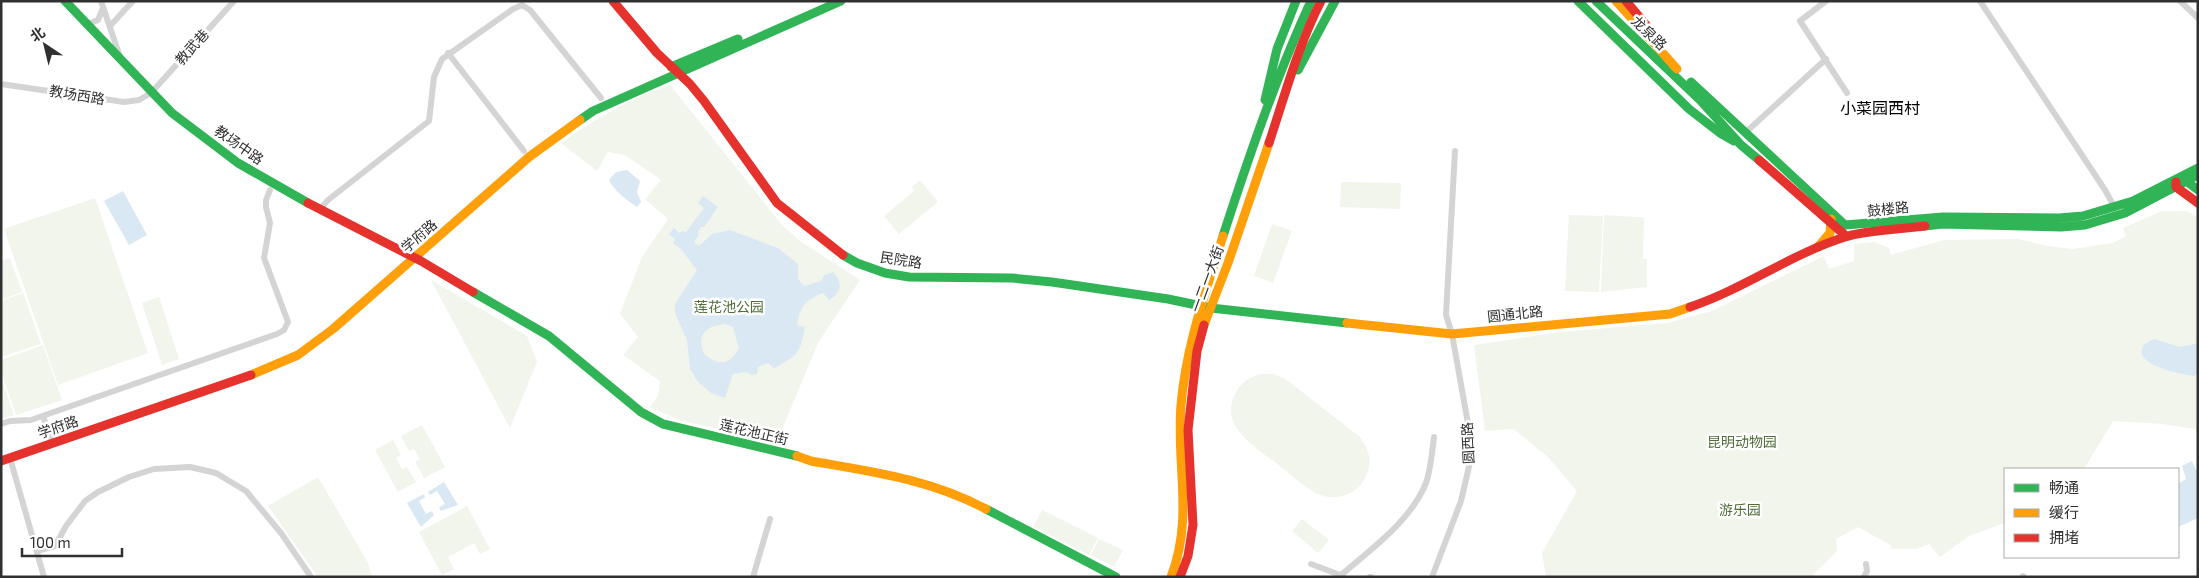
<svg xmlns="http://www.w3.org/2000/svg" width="2199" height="578" font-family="'Exo 2','Noto Sans SC',sans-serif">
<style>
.green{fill:#f1f5ec}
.water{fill:#d9e8f3;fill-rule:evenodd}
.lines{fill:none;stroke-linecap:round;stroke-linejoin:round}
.street{stroke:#d4d4d4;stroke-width:6}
.fast{stroke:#30b455;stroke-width:9}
.slow{stroke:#ff9f0a;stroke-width:9}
.jam{stroke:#e5322d;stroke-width:9}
.labels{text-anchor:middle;stroke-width:5;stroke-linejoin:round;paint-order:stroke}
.street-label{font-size:14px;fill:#303030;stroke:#fff}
.park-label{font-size:14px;fill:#516e3b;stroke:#fff}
.quarter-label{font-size:16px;fill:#000;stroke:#fff}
</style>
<rect width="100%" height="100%" fill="#fff"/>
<path class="green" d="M670,85L782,225L800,241L860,280L819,341L777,441L682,421L650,407L658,396L660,381L623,355L638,337L620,314L642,257L668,219L645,199L661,180L625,155L608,152L597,171L561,143C596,118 630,99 670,85Z
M920,180L938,202L899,234L884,216L914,191L912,187Z
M1341,182L1401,183L1400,209L1340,207Z
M95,198L148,353L58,385L4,229Z
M2162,211H2187L2198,218V434L2195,429L2163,424L2113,421L2084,469H2005V523L1969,536L1940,557L1929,544L1916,549H1890L1892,546L1858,527L1836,539L1837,551L1811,577H1546L1542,553L1577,491L1548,457L1514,429L1485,431L1474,345L1560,332L1668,323L1712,311L1824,256L1829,269L1854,261V244L1874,242L1889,248L1891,255L1944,240L2019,239L2046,246L2073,249L2113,243L2126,236L2123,228Z
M1569,215L1603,216L1599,292L1565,291Z
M1604,215L1650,218H1644L1643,259H1649H1647V287L1601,292Z
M1272,224L1292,231L1273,283L1254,276Z
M10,258L22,292L1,300V261Z
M431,280L527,336L537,362L510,428Z
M23,293L41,344L1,357V301Z
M159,297L179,359L162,365L142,303Z
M43,345L62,400L16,415L1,372V360Z
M1261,374H1273L1284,378L1360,437C1369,449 1373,463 1366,476C1360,491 1344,499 1329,497C1311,495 1295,477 1281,467C1259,449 1218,428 1235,394C1240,383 1250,377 1261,374Z
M1,377L14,415L1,419Z
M422,425L445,467L424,478L415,462L420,459L414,449L409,451L401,436Z
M393,440L401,455L396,458L402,469L407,467L416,482L398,492L375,450Z
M318,477L368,563L372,577H318L268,506Z
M467,506L490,549L480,554L474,543L448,557L454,569L442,575L419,532Z
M1042,510L1098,538L1089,555L1033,527Z
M1302,519L1329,540L1318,553L1292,531Z
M1099,539L1123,550L1114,567L1091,555Z"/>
<path class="water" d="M627,170L640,181L637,192L641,202L637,207C628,201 613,190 609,180L616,172Z
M123,191L147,235L129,245L104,201Z
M703,196L718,207L704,227H701L698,231L699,235L694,242L699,246L712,234L730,230L778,248L798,264V279L804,286L821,281L824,275L833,272C843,282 842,293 829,300L823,293C804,301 801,305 797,325L805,327C801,353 796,357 774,368L768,363L758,367L757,374L751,375L747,372L733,374L725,398L711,393L697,381L690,368L687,340L675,313V304L697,270L681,249L673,243L675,239L669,234L674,228L680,233L682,231L686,232L704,208L698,203ZM725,324L733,327L739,348C729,366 719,366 704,354C696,334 706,326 725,324Z
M2154,339L2180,347L2198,343V373L2194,376C2179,374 2145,367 2141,352L2144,344Z
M2192,461L2198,474V518L2178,527V484L2186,479L2182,466Z
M444,482L458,505L441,511L439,507L445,504L437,491L430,495L428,492Z
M424,494L425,497L419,501L426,514L432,511L434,515L421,527L407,503Z"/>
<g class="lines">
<path class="street" d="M101,1L120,57
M1826,1L1800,21L1847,93
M1980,1L2105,190L2115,208
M2180,1L2198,18
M86,25L98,20L103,8
M110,26L133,1
M448,53L524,151
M1,84L124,102L139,100L151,93L234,1
M1745,133L1826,59
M320,209L328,200L429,121L434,77L442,59L513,9L522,5L530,10L601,98
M43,416L52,444
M1,424L10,421L31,420L277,334L284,330L288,322L264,258L270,223L266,207V200L270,190
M10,458L44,577
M37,551L55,546L66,526L85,501L98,492L129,477L154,469L190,467L216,473L246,491L281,533L311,577
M1311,564L1343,576
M1340,576C1371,549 1410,522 1426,483C1431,469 1432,452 1434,437
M2023,576V577
M753,577L770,519
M1370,577H1371
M1432,577L1461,501L1471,458L1470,435L1452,334L1446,315L1455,151
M1864,577L1867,571L1866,564"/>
<path class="fast" d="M65,1L172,113L238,163L308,203
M1578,1L1689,109L1720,133L1734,141
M1596,1L1700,100L1741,145L1759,160
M671,67L738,39
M1298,70L1335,1
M1691,82L1845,225
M1265,100L1277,49L1296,1
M580,120L593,111L841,1
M2181,180L2186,181L2198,190
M1845,225L1943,217L2059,218L2083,216L2133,201L2198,168
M1925,226L1943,224L2061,227L2085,225L2125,213L2198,175
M1223,236C1249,156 1276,77 1311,1
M843,255L857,263L885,273L909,277L1012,278L1052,282L1168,299L1211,308L1347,323
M473,292L549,336L641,412L663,424L797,456
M986,509L1116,577"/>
<path class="slow" d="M1616,1L1677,69
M1818,247L1830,233L1831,219
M1347,323L1452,334L1670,314L1690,307
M1204,325L1228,263L1269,143
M251,375L298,355L333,329L529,157L580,120
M797,456L811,461C874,472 929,479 986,509
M1171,577C1194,517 1176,466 1181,405C1186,346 1206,291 1223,236"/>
<path class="jam" d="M613,1L657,53L690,84L704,101L777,203L843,255
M1626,1L1646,25
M1269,143C1285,95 1298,46 1321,1
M1759,160L1846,236
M2176,182V187L2198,203
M308,203L421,261L473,292
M1690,307C1744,289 1791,254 1845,237C1865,230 1903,229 1925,226
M1,461L251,375
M1180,577L1188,556L1193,525L1188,430L1197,351L1204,325"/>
</g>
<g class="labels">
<g class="street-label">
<text transform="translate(1649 33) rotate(43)" y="5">龙泉路</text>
<text transform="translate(192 47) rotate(-48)" y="5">教武巷</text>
<text transform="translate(77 95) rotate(9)" y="5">教场西路</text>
<text transform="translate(239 145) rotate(35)" y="5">教场中路</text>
<text transform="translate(1888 209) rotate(-6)" y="5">鼓楼路</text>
<text transform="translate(419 236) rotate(-41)" y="5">学府路</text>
<text transform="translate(901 260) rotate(9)" y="5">民院路</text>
<text transform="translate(1207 279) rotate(-70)" y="5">一二一大街</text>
<text transform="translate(1515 314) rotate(-6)" y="5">圆通北路</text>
<text transform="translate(58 427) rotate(-19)" y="5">学府路</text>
<text transform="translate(754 432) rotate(13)" y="5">莲花池正街</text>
<text transform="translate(1468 443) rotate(-93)" y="5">圆西路</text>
</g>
<g class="park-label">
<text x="729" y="312">莲花池公园</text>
<text x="1742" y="447">昆明动物园</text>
<text x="1740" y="515">游乐园</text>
</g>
<g class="quarter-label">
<text x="1880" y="114">小菜园西村</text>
</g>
</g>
<rect width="2199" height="578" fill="none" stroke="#303030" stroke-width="5"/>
<rect x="2004" y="468" width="175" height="90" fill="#ffffff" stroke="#acacac"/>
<rect x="2014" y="484" width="25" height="8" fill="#30b455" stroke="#acacac"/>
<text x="2049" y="493" font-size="15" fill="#303030">畅通</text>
<rect x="2014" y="509" width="25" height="8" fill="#ff9f0a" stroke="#acacac"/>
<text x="2049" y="518" font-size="15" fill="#303030">缓行</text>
<rect x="2014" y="534" width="25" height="8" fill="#e5322d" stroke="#acacac"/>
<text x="2049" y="543" font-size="15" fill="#303030">拥堵</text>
<g transform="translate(45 45) rotate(325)" stroke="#ffffff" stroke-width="4" paint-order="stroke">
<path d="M0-4L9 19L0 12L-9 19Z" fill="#303030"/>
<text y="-8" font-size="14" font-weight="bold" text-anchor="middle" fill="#303030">北</text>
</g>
<path d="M22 548v8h100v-8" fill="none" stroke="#303030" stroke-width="2.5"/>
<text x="30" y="548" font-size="15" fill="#303030" stroke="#ffffff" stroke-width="4" paint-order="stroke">100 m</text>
</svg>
